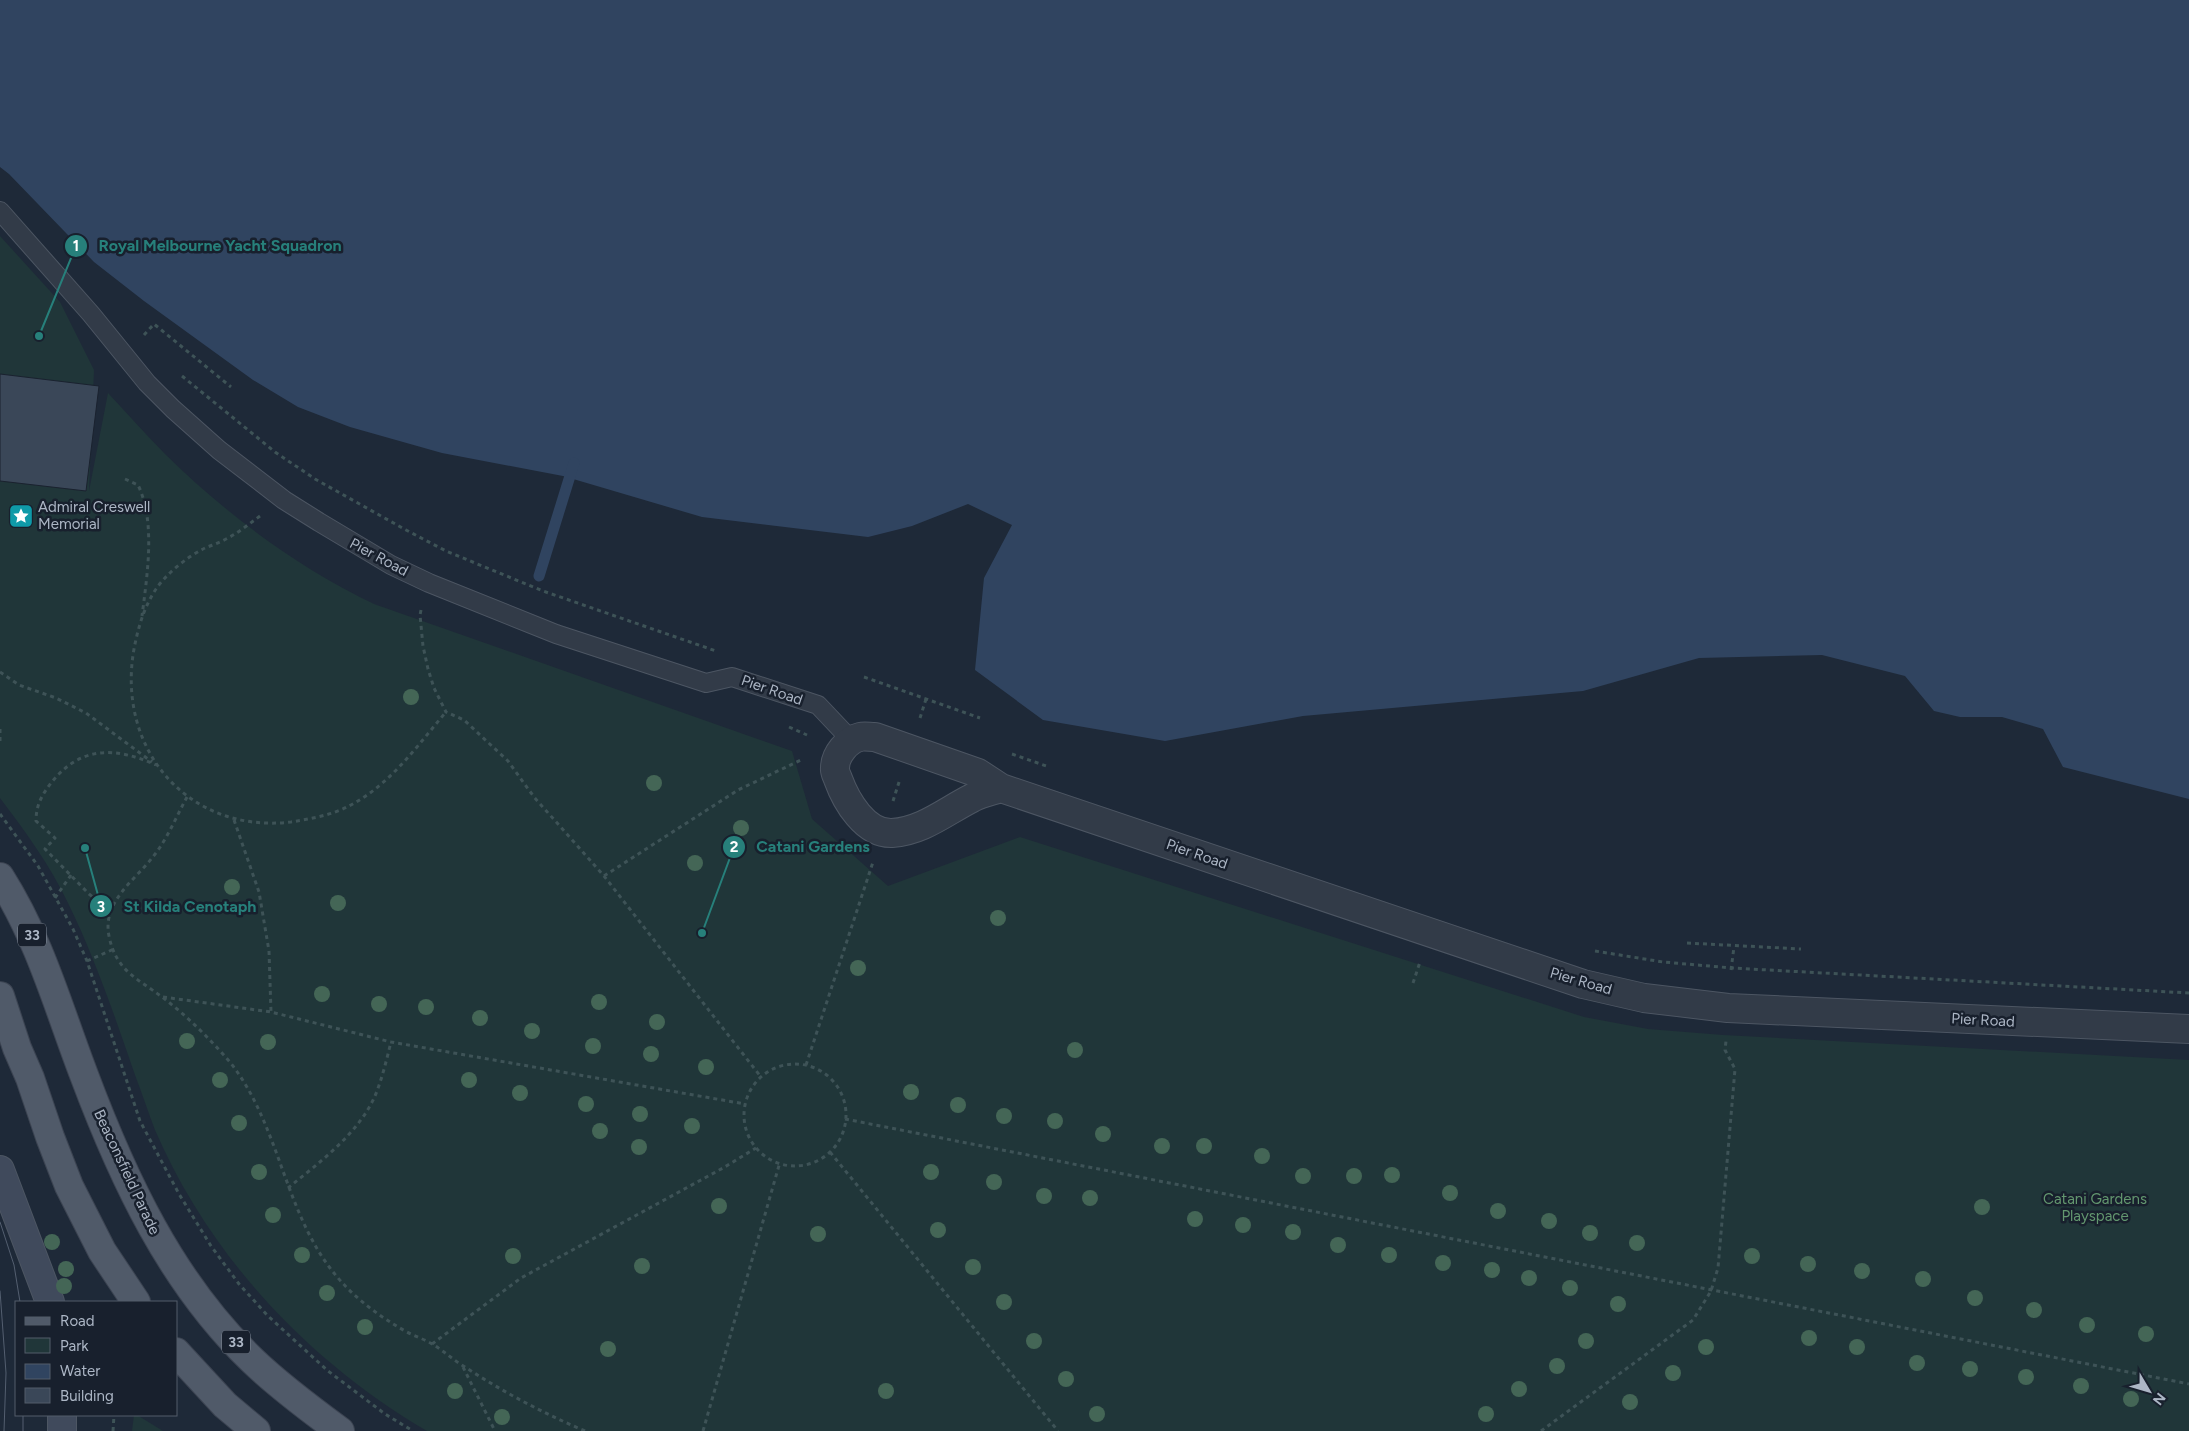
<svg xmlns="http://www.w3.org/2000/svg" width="2189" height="1431" font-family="Figtree,sans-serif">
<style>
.green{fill:#203639}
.water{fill:#304460}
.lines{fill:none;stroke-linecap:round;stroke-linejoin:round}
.stream{stroke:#304460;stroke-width:11}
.building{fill:#3a4758;stroke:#1a222f}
.lane-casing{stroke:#4d5663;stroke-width:20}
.street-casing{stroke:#4d5663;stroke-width:30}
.secondary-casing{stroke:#4d5663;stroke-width:30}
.primary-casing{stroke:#3c4452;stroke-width:30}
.path{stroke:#3e5357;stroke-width:3;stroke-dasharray:4 4;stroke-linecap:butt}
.lane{stroke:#323b48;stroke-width:18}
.street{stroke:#323b48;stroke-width:28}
.secondary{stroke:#404a5c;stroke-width:28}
.primary{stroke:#505a69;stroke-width:28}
.tram{stroke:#545f70;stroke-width:1}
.tree{fill:#446656}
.labels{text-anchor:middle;stroke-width:5;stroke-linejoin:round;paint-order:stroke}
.shield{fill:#18202d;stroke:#808997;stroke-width:1}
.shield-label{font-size:14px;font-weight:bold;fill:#acb6c5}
.poi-label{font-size:15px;fill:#acb6c5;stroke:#18202d;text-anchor:start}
.street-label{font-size:15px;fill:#acb6c5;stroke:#18202d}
.park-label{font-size:15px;fill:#63976f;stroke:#18202d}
.leader{fill:none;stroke:#27807b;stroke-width:2}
.callout-dot{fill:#27807b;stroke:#18202d;stroke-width:2}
.mark-label{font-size:15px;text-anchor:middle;font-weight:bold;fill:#fff}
.callout-label{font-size:16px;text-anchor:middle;font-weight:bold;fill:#27807b;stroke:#18202d;stroke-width:5;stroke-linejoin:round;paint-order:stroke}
</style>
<rect width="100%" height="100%" fill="#1e2938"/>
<path class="green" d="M0,236L60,302L94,370L89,491L108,393C127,413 145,434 165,454C226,514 297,567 374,604L792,751L812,819L888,886L1020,837L1584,1017L1648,1029L1723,1035L2189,1060V1431H427C308,1361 210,1257 155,1130C148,1112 142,1093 135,1075C115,1017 95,958 68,903C50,865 25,831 0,798Z
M134,1415H137L163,1431H132Z"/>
<path class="water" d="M0,0H2189V799L2063,767L2043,729L2002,717H1960L1934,711L1905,676L1822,655L1699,658L1583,691L1303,716L1165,741L1043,720L975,670L984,578L1012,525L968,504L912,526L868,537L702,517L563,476L442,453L350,427L298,407L253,380L144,301L94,262L9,174L0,167Z"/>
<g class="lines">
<path class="stream" d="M539,576L574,463"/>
</g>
<path class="building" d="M0,374L99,386L86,491L0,481Z"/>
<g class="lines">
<defs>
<path id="lane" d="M0,211L91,314L147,383L173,409L219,450L284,500L319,522L391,565L429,583L556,634L706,683L732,677L818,705L852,741"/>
<path id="street" d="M1001,788C992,791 981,793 972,798C946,811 923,831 892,833C865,834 846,801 838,779C837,776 834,771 835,768C835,755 847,740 860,737C864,736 870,737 875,737L978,773L1001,788L1583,984L1644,998L1728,1008L2189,1029"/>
<path id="secondary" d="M0,1170L50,1302
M62,1431V1415"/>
<path id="primary" d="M0,877C40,940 58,1007 84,1075C123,1179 171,1282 252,1360C279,1386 310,1409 340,1431
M0,996L17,1048L30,1078L50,1137L69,1186L102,1251L136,1302
M176,1352L225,1405L256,1431"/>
</defs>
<use href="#lane" class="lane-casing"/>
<use href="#street" class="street-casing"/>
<use href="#secondary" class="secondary-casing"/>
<use href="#primary" class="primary-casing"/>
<path class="path" d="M144,335L154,324L231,387
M182,376L275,452L315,479L406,530L446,551L543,591L716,651
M125,479L138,485C156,522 147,576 142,616
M260,516C249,524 238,533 226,539C219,543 212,545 205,548C187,557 167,573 156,589C144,607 138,628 134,649C116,749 188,834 291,822C310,819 332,815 349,806C390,785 417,746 446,712
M421,610L420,615L423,646L428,669L434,688L446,712L464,720L508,761L534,797L604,876L761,1077
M0,672L19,685L56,698L86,713L152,762
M864,677L980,718
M920,718L926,699
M789,727L807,735
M0,729V744
M1012,754L1049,767
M187,797C176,817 167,840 152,858C134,881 102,902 109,936C116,971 137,978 162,997C186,1015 209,1038 229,1061C269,1110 280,1176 308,1232C331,1278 360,1305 405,1331C414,1336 424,1339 432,1344C444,1351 453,1360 465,1367C503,1392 543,1413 585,1431
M893,801L900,779
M0,814L38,866L73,929L87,961L140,1121L179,1194L211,1246L239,1284L268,1316L328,1371L385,1414L413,1431
M234,820L259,892L269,951L271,1012L391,1042L745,1104
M604,876L738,790L803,759
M55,898L71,875
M111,911L89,894L45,849L55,838L36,821C36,805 42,795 51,783C81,745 116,747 156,765
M1687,943L1801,949
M1595,951L1663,962L1732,968L2189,993
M87,961L114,949
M1731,970L1734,947
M1413,983L1420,962
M163,997L271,1012
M744 1115a51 51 0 1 1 102 0a51 51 0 1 1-102 0Z
M806,1065L873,862
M845,1119L2189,1384
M830,1152L1058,1431
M288,1188C320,1162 362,1131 377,1091C383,1075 387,1058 391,1042
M432,1344L521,1278L723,1168L756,1148
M463,1367L495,1431
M113,1431L114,1415
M703,1431L780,1162
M1541,1431L1693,1320L1711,1291L1718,1268L1735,1069L1725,1050L1726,1041"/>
<use href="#lane" class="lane"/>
<use href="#street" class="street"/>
<use href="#secondary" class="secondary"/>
<use href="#primary" class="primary"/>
<path class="tram" d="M0,1222L14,1265L20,1302
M0,1291L6,1373L4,1431
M23,1431V1415"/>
</g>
<g class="tree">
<circle cx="411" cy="697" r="8"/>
<circle cx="654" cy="783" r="8"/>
<circle cx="741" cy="828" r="8"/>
<circle cx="695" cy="863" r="8"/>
<circle cx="232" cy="887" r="8"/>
<circle cx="338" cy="903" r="8"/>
<circle cx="998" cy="918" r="8"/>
<circle cx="858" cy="968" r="8"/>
<circle cx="322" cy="994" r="8"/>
<circle cx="599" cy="1002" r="8"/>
<circle cx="379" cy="1004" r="8"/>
<circle cx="426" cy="1007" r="8"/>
<circle cx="480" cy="1018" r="8"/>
<circle cx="657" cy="1022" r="8"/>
<circle cx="532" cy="1031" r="8"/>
<circle cx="187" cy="1041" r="8"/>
<circle cx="268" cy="1042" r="8"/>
<circle cx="593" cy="1046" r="8"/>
<circle cx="1075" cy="1050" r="8"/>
<circle cx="651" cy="1054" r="8"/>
<circle cx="706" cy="1067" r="8"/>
<circle cx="220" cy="1080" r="8"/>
<circle cx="469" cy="1080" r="8"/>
<circle cx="911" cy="1092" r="8"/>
<circle cx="520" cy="1093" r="8"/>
<circle cx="586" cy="1104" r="8"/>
<circle cx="958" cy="1105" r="8"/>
<circle cx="640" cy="1114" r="8"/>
<circle cx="1004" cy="1116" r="8"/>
<circle cx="1055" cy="1121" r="8"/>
<circle cx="239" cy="1123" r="8"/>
<circle cx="692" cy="1126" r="8"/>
<circle cx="600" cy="1131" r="8"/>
<circle cx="1103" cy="1134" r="8"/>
<circle cx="1162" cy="1146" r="8"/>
<circle cx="1204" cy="1146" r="8"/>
<circle cx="639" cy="1147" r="8"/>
<circle cx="1262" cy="1156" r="8"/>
<circle cx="259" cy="1172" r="8"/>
<circle cx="931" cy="1172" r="8"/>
<circle cx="1392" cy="1175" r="8"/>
<circle cx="1303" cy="1176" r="8"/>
<circle cx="1354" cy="1176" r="8"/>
<circle cx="994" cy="1182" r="8"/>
<circle cx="1450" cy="1193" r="8"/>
<circle cx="1044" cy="1196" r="8"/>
<circle cx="1090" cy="1198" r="8"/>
<circle cx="719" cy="1206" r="8"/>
<circle cx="1982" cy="1207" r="8"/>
<circle cx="1498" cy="1211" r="8"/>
<circle cx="273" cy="1215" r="8"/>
<circle cx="1195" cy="1219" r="8"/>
<circle cx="1549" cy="1221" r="8"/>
<circle cx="1243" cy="1225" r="8"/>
<circle cx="938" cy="1230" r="8"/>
<circle cx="1293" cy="1232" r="8"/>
<circle cx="1590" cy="1233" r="8"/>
<circle cx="818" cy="1234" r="8"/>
<circle cx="52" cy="1242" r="8"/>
<circle cx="1637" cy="1243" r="8"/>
<circle cx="1338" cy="1245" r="8"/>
<circle cx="302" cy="1255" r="8"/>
<circle cx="1389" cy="1255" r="8"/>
<circle cx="513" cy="1256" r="8"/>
<circle cx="1752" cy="1256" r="8"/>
<circle cx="1443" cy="1263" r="8"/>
<circle cx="1808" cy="1264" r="8"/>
<circle cx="642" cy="1266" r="8"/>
<circle cx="973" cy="1267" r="8"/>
<circle cx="66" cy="1269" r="8"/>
<circle cx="1492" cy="1270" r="8"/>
<circle cx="1862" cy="1271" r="8"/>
<circle cx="1529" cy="1278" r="8"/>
<circle cx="1923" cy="1279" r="8"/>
<circle cx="64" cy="1286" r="8"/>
<circle cx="1570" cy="1288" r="8"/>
<circle cx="327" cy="1293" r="8"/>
<circle cx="1975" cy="1298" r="8"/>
<circle cx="1004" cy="1302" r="8"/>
<circle cx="1618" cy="1304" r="8"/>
<circle cx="2034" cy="1310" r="8"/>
<circle cx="2087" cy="1325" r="8"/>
<circle cx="365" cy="1327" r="8"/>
<circle cx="2146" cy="1334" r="8"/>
<circle cx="1809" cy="1338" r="8"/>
<circle cx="1034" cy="1341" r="8"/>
<circle cx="1586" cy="1341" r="8"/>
<circle cx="1706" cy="1347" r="8"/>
<circle cx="1857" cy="1347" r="8"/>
<circle cx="608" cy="1349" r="8"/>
<circle cx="1917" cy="1363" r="8"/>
<circle cx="1557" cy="1366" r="8"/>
<circle cx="1970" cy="1369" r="8"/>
<circle cx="1673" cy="1373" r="8"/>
<circle cx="2026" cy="1377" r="8"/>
<circle cx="1066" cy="1379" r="8"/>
<circle cx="2081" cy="1386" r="8"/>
<circle cx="1519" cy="1389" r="8"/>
<circle cx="455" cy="1391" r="8"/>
<circle cx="886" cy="1391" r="8"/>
<circle cx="2131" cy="1399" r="8"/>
<circle cx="1630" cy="1402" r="8"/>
<circle cx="1097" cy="1414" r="8"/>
<circle cx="1486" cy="1414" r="8"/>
<circle cx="502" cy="1417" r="8"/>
</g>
<defs>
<symbol id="sight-square" viewBox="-11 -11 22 22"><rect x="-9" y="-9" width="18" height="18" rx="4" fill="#0f9aa8" stroke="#18202d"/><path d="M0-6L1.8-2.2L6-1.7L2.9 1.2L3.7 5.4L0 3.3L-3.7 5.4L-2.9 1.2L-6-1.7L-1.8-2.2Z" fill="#fff"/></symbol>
</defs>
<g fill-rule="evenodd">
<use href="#sight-square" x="7" y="502" width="28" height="28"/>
</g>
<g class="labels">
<g class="shield">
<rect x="18" y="923.5" width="28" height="23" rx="4"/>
<rect x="222" y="1330.5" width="28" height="23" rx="4"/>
</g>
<g class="shield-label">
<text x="32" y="940">33</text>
<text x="236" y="1347">33</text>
</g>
<g class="poi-label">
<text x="38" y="512">Admiral Creswell<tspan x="38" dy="17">Memorial</tspan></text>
</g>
<g class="street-label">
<text transform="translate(379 557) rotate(28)" y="5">Pier Road</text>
<text transform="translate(772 690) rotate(19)" y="5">Pier Road</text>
<text transform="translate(1197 854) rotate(19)" y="5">Pier Road</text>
<text transform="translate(1581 981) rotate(16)" y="5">Pier Road</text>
<text transform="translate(1983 1020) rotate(3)" y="5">Pier Road</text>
<text transform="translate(127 1172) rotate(65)" y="5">Beaconsfield Parade</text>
</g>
<g class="park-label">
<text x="2095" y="1204">Catani Gardens<tspan x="2095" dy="17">Playspace</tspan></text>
</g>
</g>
<path class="leader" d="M39 336L76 246M702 933L734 847M85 848L101 906"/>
<g class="callout-dot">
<circle cx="39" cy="336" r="5"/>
<circle cx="702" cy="933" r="5"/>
<circle cx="85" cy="848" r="5"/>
<circle cx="76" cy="246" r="12"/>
<circle cx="734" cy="847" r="12"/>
<circle cx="101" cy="906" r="12"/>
</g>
<g class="mark-label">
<text x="76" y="251">1</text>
<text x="734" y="852">2</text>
<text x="101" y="912">3</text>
</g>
<g class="callout-label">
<text x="220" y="251">Royal Melbourne Yacht Squadron</text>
<text x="813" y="852">Catani Gardens</text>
<text x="190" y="912">St Kilda Cenotaph</text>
</g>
<rect x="15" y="1301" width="162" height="115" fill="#18202d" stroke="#535c6a"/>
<rect x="25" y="1317" width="25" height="8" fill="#505a69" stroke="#535c6a"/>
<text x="60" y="1326" font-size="15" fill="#acb6c5">Road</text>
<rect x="25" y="1338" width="25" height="15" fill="#203639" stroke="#535c6a"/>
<text x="60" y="1351" font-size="15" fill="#acb6c5">Park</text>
<rect x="25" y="1364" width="25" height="15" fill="#304460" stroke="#535c6a"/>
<text x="60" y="1376" font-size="15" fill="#acb6c5">Water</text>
<rect x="25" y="1388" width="25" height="15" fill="#3a4758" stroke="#535c6a"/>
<text x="60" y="1401" font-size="15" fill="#acb6c5">Building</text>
<g transform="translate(2149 1391) rotate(128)" stroke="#18202d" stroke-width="4" paint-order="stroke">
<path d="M0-4L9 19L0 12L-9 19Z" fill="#acb6c5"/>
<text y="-8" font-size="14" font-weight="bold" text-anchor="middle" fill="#acb6c5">N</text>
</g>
</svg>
